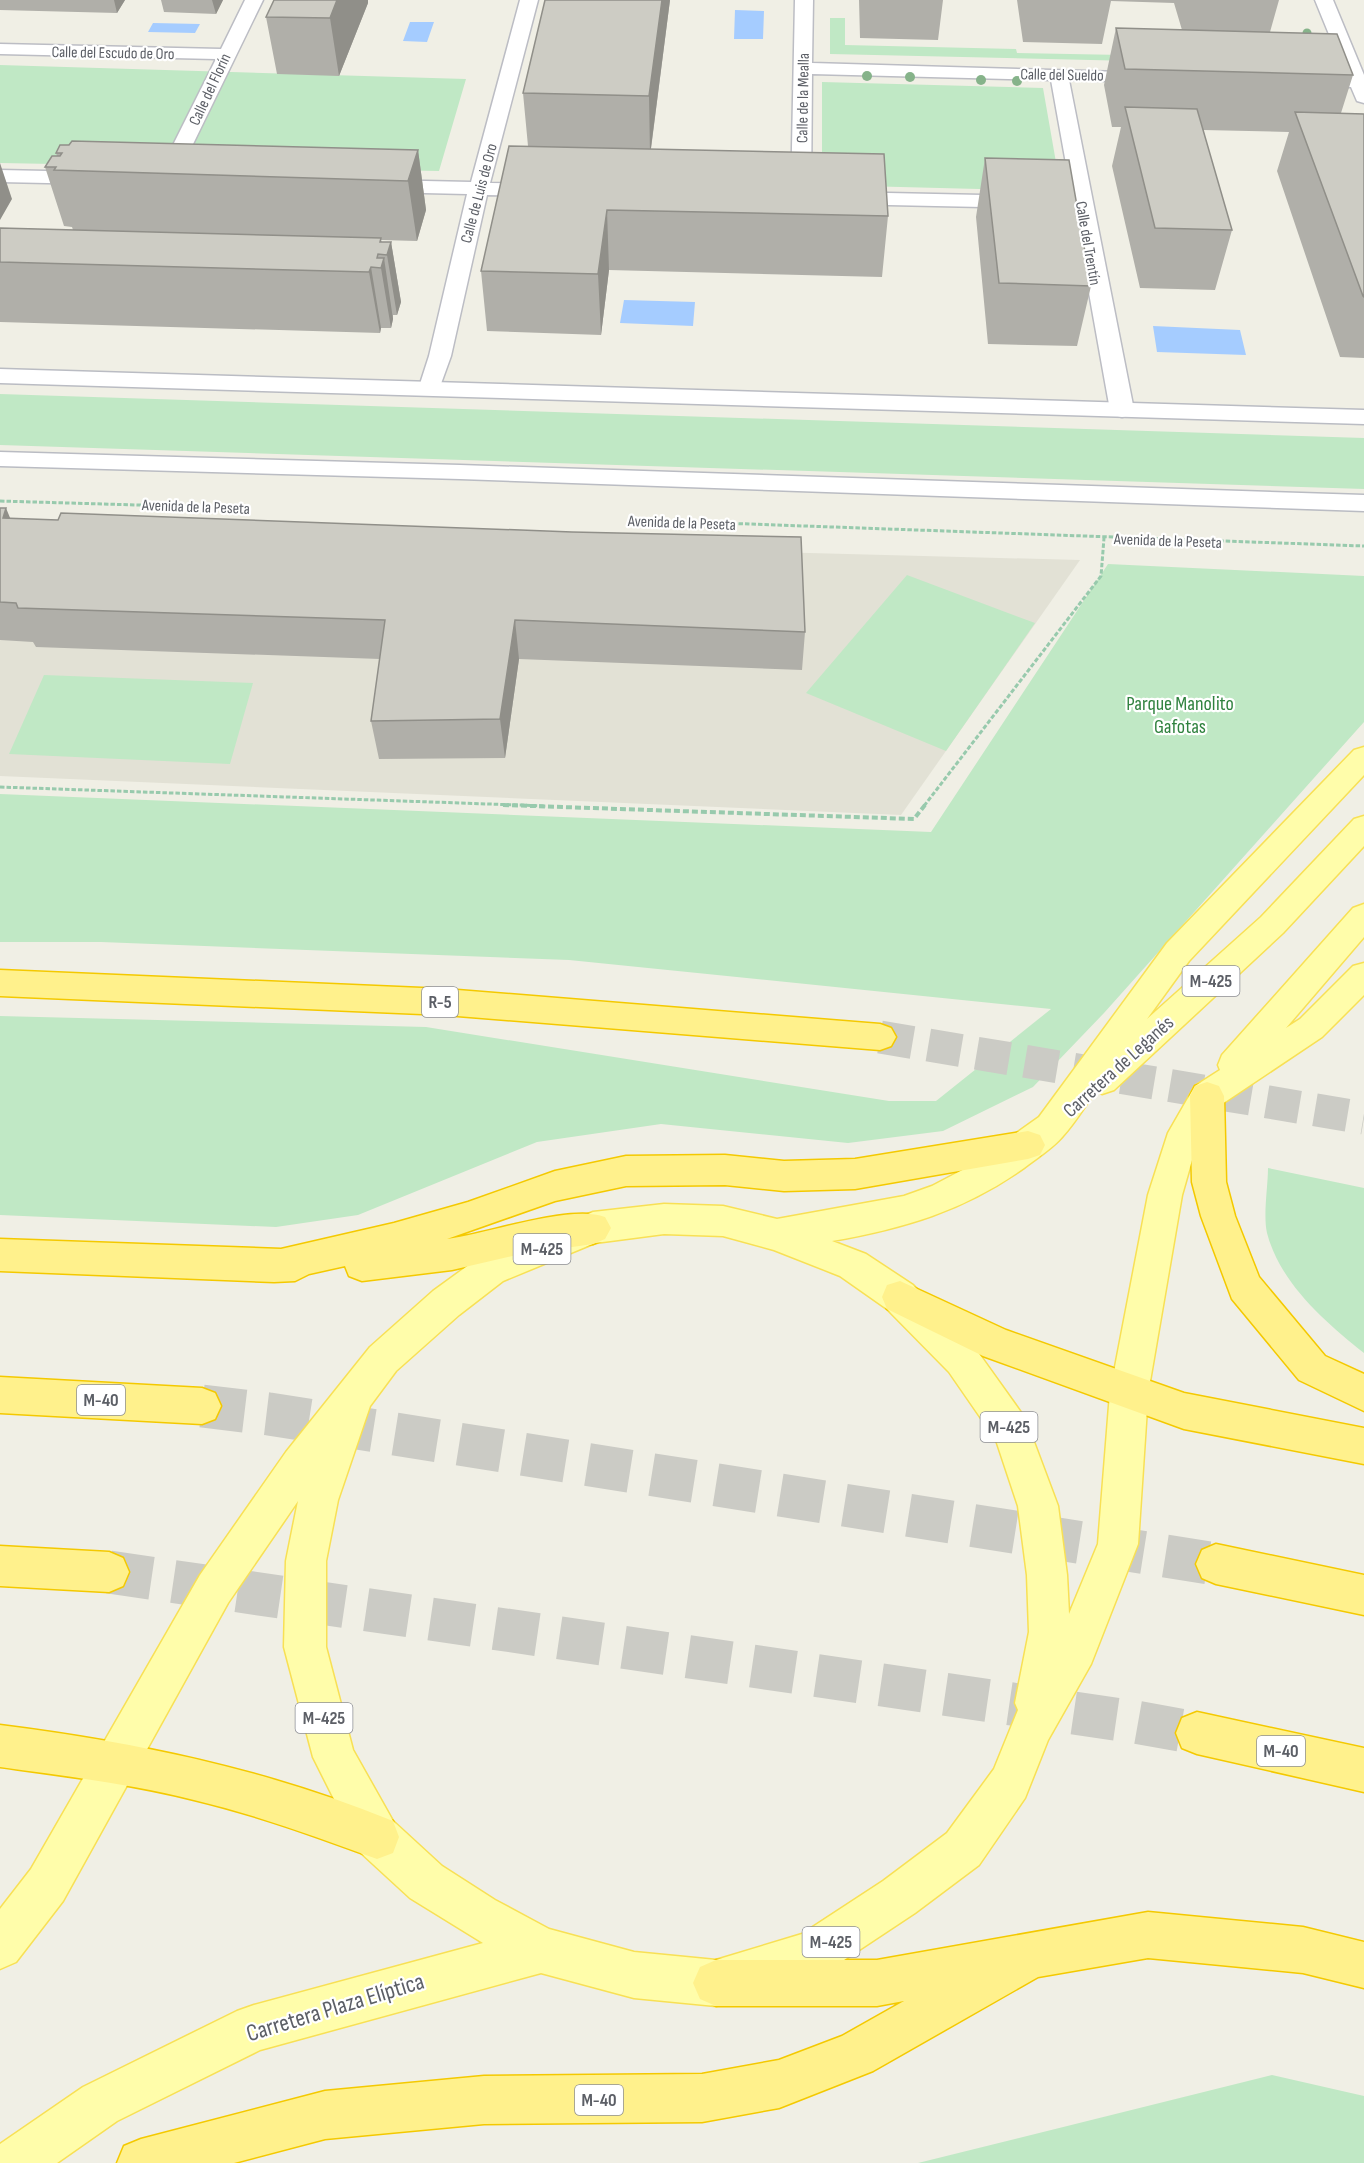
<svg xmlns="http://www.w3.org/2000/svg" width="1364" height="2163" font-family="'Sofia Sans Condensed',sans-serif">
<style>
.education{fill:#e2e1d5}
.green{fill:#c0e8c5}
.water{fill:#a5ccff}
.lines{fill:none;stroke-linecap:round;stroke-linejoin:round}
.highway-tunnel-far1{stroke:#cbcbc5;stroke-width:33;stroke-dasharray:33 16;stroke-linecap:butt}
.highway-tunnel{stroke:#cbcbc5;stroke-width:43;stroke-dasharray:43 22;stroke-linecap:butt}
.street-casing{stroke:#bcbdc4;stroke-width:3}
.secondary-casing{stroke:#babcc3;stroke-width:3}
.primary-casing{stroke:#f8e055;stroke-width:3}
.highway-casing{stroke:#f4c900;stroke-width:3}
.path-far1{stroke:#98caad;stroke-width:3;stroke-dasharray:4.5 2;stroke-linecap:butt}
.path{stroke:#98caad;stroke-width:4;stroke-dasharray:6 3;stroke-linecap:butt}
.street{fill:#fff;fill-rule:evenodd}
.secondary{fill:#fff;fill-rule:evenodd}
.primary{fill:#fffdaa;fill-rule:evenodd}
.highway{fill:#fff18c;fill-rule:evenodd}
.tree{fill:#86b38a}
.wall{fill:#b0afa9}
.shaded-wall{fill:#908f89}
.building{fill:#cdccc4;stroke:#908f89;stroke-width:1.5}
.labels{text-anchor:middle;stroke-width:4.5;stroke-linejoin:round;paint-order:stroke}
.far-street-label{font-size:16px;fill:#5c5f66;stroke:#fff}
.shield{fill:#fff;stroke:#8d8f94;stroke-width:1.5}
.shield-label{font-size:18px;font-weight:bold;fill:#5c5f66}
.park-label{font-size:20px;fill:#30823f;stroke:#fff}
.street-label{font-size:20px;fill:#5c5f66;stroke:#fff}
.near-street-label{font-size:24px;fill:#5c5f66;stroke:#fff}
</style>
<rect width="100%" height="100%" fill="#f0efe5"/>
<path class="education" d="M0,532L1080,560L901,815L0,776Z"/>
<path class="green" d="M830,18H845V45L1016,49L1017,53L1123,55L1304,65L830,54Z
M0,65L466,79L439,171L0,163Z
M822,82L1043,88L1061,191L822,185Z
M0,394L1364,438V489L0,445Z
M1108,564L1364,576V722L1104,1013L1033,1087L943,1131L848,1143L661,1124L537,1142L358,1215L276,1227L0,1215V1016L426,1027L889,1101H936L1051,1009L569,960L101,942H0V794L931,832Z
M907,575L1035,623L946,751L806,693Z
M44,675L253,683L230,764L9,754Z
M1268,1168L1364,1188V1353C1325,1322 1280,1283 1267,1233C1263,1216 1268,1186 1268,1168Z
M1272,2075L1364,2096V2163H918Z"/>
<path class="water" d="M735,10L764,11L763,39H734Z
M410,22H434L427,42L403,41Z
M153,23L200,24L195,33L148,32Z
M624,300L695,302L693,326L620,323Z
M1153,326L1240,330L1246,355L1157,352Z"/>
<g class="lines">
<path class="highway-tunnel-far1" d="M880,1037L1364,1118"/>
<path class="highway-tunnel" d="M202,1406L269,1414L1216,1564
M109,1572L1135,1722L1197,1733"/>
<defs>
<path id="street" d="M245,0H263L176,179L173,183H159L156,179L216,59L0,54V44L221,49Z
M520,0H538L490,183L544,184L551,186L554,190L551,194L544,196L487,195L451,356L438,392L430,394L422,392L419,387L429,356L467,194L380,192L373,190L370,186L373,182L380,180L471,182Z
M795,0H813L812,63L1158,73L1161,77L1158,81L1152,82L1069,80L1134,410L1130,415L1122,417L1114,415L1110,410L1074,209L841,204L834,202L831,198L834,194L841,192L1072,197L1051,80L812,74L811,196L808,200H794L791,196Z
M1315,0H1333L1364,75V103L1357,101L1351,87H1305L1299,85L1296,81L1299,77L1305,75L1346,76Z
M0,170L94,172L101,174L104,178L101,182L94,184L0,182Z"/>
<path id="secondary" d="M0,369L1364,410V424L0,383Z
M0,452L460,465L1364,495V511L460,479L0,466Z"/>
<path id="primary" d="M1364,747V775L1189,961L1147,1019L1261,917L1354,819L1364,816V846L1283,933L1114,1090L1102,1094L1096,1091C1085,1106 1075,1123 1063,1136C1053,1148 1037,1158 1024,1168C963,1211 905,1228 832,1241L866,1254L913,1285L975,1348L1025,1418L1058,1506L1067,1575L1069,1614L1098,1544L1110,1393L1148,1195L1168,1133L1195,1086L1220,1070L1218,1065L1222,1055L1353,908L1364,904V937L1286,1028L1300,1019L1353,966L1364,963V995L1322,1037L1219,1106L1196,1146L1182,1195L1148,1393L1138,1544L1091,1664L1048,1740L1025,1798L979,1865L915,1913L829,1970L813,1977L716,2006L634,1998L541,1973L260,2050L117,2121L57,2163H0V2144L83,2087L237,2011L254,2005L483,1943L410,1898L361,1853L313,1757L284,1647L286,1561L298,1501L228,1603L63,1901L16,1962L0,1969V1909L31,1869L200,1575L286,1452L370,1347L433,1291L477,1259L593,1212L664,1204L723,1206L777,1219L904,1196L932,1186L970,1166L1039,1117L1167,943L1354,750ZM664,1234L723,1236L774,1250L840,1276L887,1309L949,1372L996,1440L1018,1506L1027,1575L1029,1632L1015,1703L1018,1710L994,1769L947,1833L883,1881L802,1934L716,1960L634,1952L549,1929L495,1900L442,1866L393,1821L353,1750L326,1647V1561L338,1500L370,1406L396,1371L459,1315L503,1281L595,1243Z"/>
<path id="highway" d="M0,970L445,989L880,1024L891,1028L896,1037L891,1046L880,1050L445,1015L0,996Z
M1207,1082L1219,1086L1224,1096L1226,1182L1235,1216L1259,1277L1325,1356L1364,1374V1411L1299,1380L1232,1299L1201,1216L1192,1182L1190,1096L1195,1086Z
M1028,1131L1040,1135L1045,1145L1040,1155L1028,1159L855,1189L784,1191L725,1185L626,1186L555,1201L447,1239C487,1234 570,1204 605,1217L611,1228L605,1239L593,1244L517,1255L452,1270L362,1281L349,1276L345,1266L309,1274L295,1281L274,1282L0,1271V1239L281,1249L394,1223L468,1202L555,1171L626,1156L725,1155L784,1161L855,1159Z
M900,1281L1006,1330L1184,1393L1364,1428V1464L1184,1429L983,1356L887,1309L882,1297L887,1285Z
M0,1377L202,1388L215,1393L221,1406L215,1419L202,1424L0,1413Z
M1216,1544L1364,1575V1615L1216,1584L1202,1578L1196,1564L1202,1550Z
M0,1546L109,1552L123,1558L129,1572L123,1586L109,1592L0,1586Z
M1197,1712L1364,1748V1792L1197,1754L1182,1748L1176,1733L1182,1718Z
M0,1725C135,1742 266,1769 393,1821L399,1837L393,1853L377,1859C317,1837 257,1815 194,1800C131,1784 65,1776 0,1767Z
M1148,1912L1303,1927L1364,1942V1988L1303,1973L1148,1958L1038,1977L873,2071L779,2108L702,2122L484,2124L325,2139L234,2163H117L124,2146L141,2139L325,2091L484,2076L702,2074L779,2060L842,2036L904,2001L877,2006H716L700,1999L693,1983L700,1967L716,1960H877Z"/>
</defs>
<use href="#street" class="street-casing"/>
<use href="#secondary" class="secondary-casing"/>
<use href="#primary" class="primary-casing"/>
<use href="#highway" class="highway-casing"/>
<path class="path-far1" d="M0,501L206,507
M693,522L1364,546
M0,787L546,806
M924,806L1101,576L1104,538"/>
<path class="path" d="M503,805L914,819L925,805"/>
<use href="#street" class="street"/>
<use href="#secondary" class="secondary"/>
<use href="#primary" class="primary"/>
<use href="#highway" class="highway"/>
</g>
<g class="tree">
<circle cx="1307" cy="33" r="4.5"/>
<circle cx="867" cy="76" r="5"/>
<circle cx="910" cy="77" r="5"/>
<circle cx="981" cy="80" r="5"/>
<circle cx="1017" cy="81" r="5"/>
</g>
<path class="wall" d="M0,0H125L117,13L0,10Z
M161,0H223L216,14L164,12Z
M670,0L651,149L888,216L882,277L609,270L601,335L487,331L481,271L528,146L523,93Z
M859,0H943L938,40L860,38Z
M1017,0H1279L1270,32L1353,75L1341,113L1364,114V358L1340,357L1277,171L1289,132L1203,130L1232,230L1215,290L1140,288L1112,166L1121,127H1112L1104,85L1116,28L1182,30L1174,3L1111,1L1102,44L1023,42Z
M368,3L339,76L277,74L266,17Z
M418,150L426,210L417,241L381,240L382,242H391L401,302L397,315H393V319L391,328H381L380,333L0,322V228L73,230L72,227L64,226L45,167L57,156L56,153Z
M985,158L1091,286L1077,346L988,344L976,217Z
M0,508L10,518L805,632L802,670L519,659L505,758L379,759L371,721L380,659L36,647L33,642L0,640Z"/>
<path class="shaded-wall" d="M114,0H125L117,13Z
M212,0H223L216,14Z
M337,0H368V3L339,76L330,18Z
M662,0H670L650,155L649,96Z
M418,150L426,210L417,241L408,181Z
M0,163L12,199L0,220Z
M607,210L609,270L601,335L598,274Z
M391,242L401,302L397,315L387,255Z
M384,258L393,319L391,328L381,268Z
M371,267L381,328L380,333L369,272Z
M6,508L22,547L3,518Z
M515,620L519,659L505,758L500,719Z"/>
<path class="building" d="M274,0H337L330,18L266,17Z
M545,0H662L649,96L523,93Z
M1116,28L1337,34L1353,75L1125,69Z
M1125,107L1197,109L1232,230L1155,228Z
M1295,112L1364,114V297L1363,296Z
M72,141L418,150L408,181L54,170L56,167H45L52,156H60L62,153H56L60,145H69Z
M509,146L884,154L888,216L607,210L598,274L481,271Z
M985,158L1069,160L1091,286L999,283Z
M0,228L381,238L380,242H391L387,255L378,254L377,258H384L381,268L371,267L369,272L0,262Z
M0,508H6L3,518L58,520L61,513L572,532L801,537L805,632L515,620L500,719L371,721L385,620L18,608L16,603L0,602Z"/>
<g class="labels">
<g class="far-street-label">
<text transform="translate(113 52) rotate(1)" y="6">Calle del Escudo de Oro</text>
<text transform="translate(1062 74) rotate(1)" y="6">Calle del Sueldo</text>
<text transform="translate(209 89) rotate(-65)" y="6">Calle del Florín</text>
<text transform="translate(802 98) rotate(-89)" y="6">Calle de la Mealla</text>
<text transform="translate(478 193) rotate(-75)" y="6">Calle de Luis de Oro</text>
<text transform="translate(1089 243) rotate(80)" y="6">Calle del Trentín</text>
<text transform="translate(196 506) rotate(2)" y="6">Avenida de la Peseta</text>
<text transform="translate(682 522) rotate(2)" y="6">Avenida de la Peseta</text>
<text transform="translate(1168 540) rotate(2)" y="6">Avenida de la Peseta</text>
</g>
<g class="shield">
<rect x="1182.5" y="966" width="57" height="30" rx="4.5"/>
<rect x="422" y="987" width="36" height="30" rx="4.5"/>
<rect x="513.5" y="1234" width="57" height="30" rx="4.5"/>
<rect x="77" y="1385" width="48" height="30" rx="4.5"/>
<rect x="980.5" y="1412" width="57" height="30" rx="4.5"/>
<rect x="295.5" y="1703" width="57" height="30" rx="4.5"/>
<rect x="1257" y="1736" width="48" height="30" rx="4.5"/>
<rect x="802.5" y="1927" width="57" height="30" rx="4.5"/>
<rect x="575" y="2085" width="48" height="30" rx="4.5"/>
</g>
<g class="shield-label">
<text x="1211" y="987">M-425</text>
<text x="440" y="1008">R-5</text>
<text x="542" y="1255">M-425</text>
<text x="101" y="1406">M-40</text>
<text x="1009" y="1433">M-425</text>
<text x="324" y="1724">M-425</text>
<text x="1281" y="1757">M-40</text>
<text x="831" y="1948">M-425</text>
<text x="599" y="2106">M-40</text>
</g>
<g class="park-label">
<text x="1180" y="710">Parque Manolito<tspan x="1180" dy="23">Gafotas</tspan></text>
</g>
<g class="street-label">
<text transform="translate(1118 1066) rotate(-42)" y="7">Carretera de Leganés</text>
</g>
<g class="near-street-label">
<text transform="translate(335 2007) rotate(-17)" y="8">Carretera Plaza Elíptica</text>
</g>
</g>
</svg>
